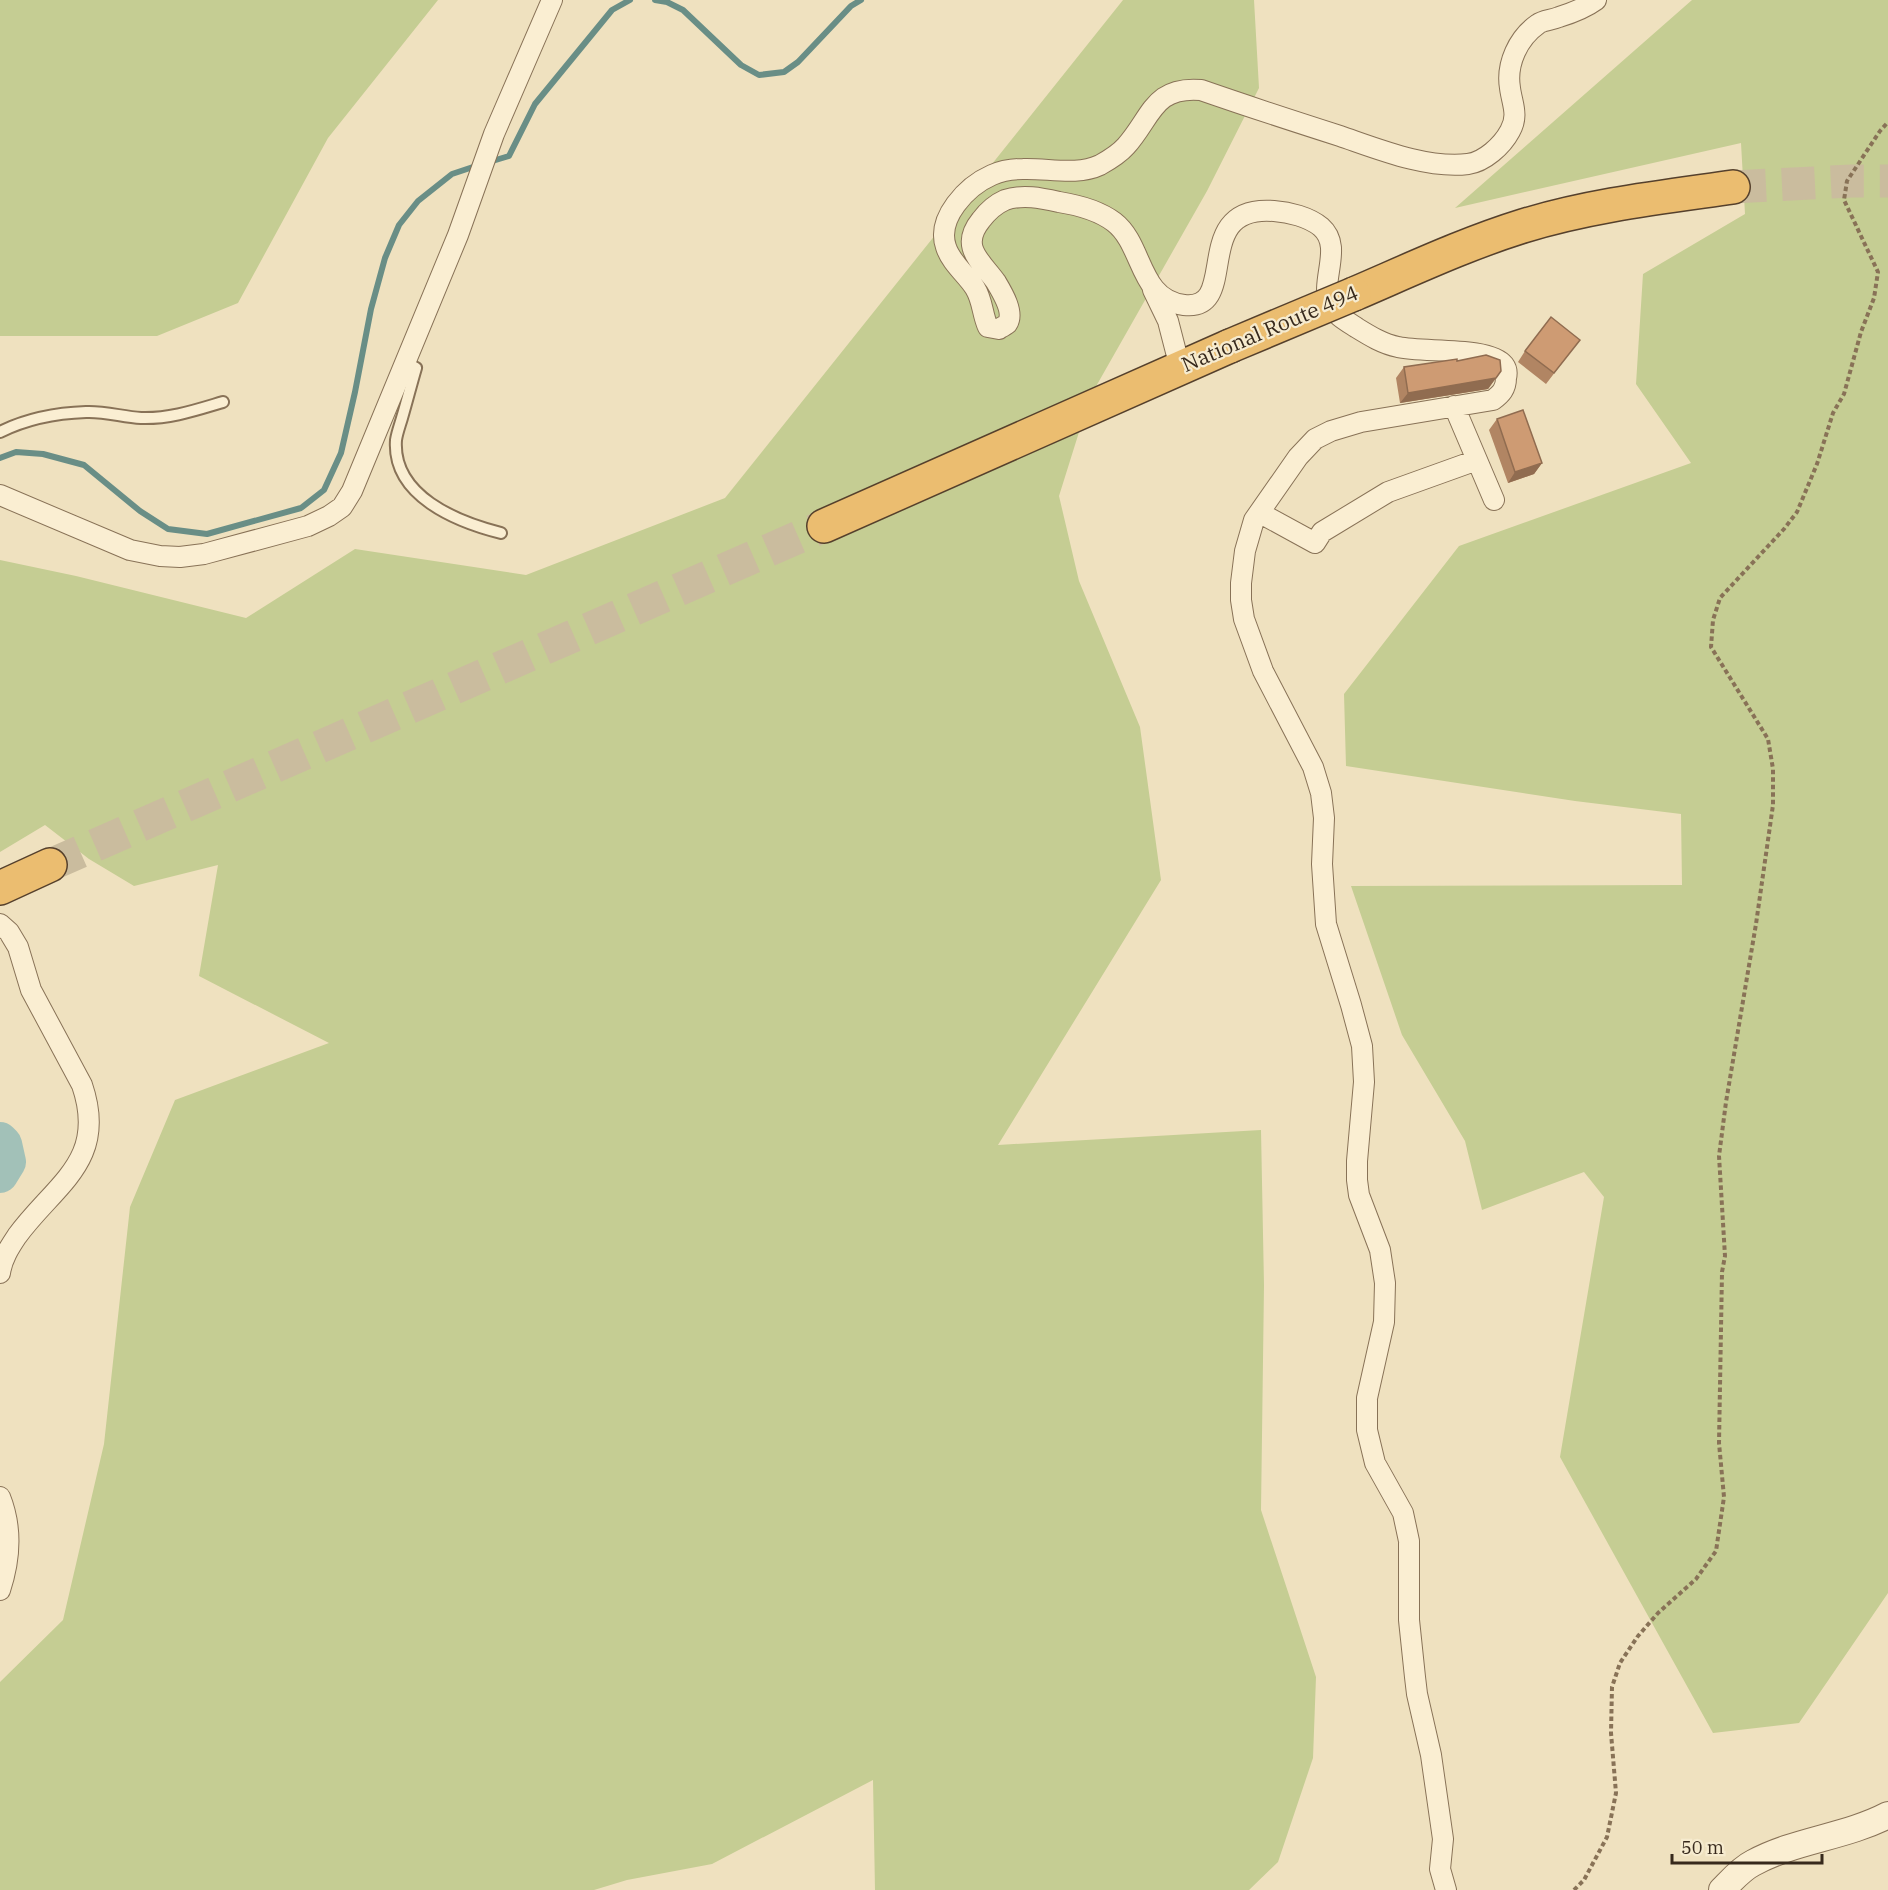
<svg xmlns="http://www.w3.org/2000/svg" width="1888" height="1890" font-family="'IBM Plex Serif',serif">
<style>
.green{fill:#c5cd93}
.lines{fill:none;stroke-linecap:round;stroke-linejoin:round}
.stream{stroke:#698e86;stroke-width:6}
.river{stroke:#a2c1b8;stroke-width:36}
.trunk-tunnel{stroke:#cabc9e;stroke-width:33;stroke-dasharray:33 16;stroke-linecap:butt}
.service-casing{stroke:#887257;stroke-width:14}
.minor-casing{stroke:#887257;stroke-width:22}
.tertiary-casing{stroke:#887257;stroke-width:28}
.trunk-casing{stroke:#55402c;stroke-width:36}
.path{stroke:#887257;stroke-width:4;stroke-dasharray:4.5 3;stroke-linecap:butt}
.service{stroke:#faeed2;stroke-width:10}
.minor{stroke:#faeed2;stroke-width:20}
.tertiary{stroke:#faeed2;stroke-width:26}
.trunk{stroke:#ebbd70;stroke-width:33}
.trunk-bridge-casing{stroke:#55402c;stroke-width:36;stroke-linecap:butt}
.trunk-bridge{stroke:#ebbd70;stroke-width:33}
.wall{fill:#b18563}
.shaded-wall{fill:#906c50}
.building{fill:#ce9b73;stroke:#906c50;stroke-width:1.5}
.labels{text-anchor:middle;stroke-width:4.5;stroke-linejoin:round;paint-order:stroke}
.street-label{font-size:21px;fill:#37291c;stroke:#f6ebcf}
</style>
<rect width="100%" height="100%" fill="#efe1bf"/>
<path class="green" d="M0,0H438L328,138L238,303L157,336H0Z
M1123,0H1254L1259,88L1207,191L1090,397L1059,496L1079,581L1140,727L1161,880L998,1145L1261,1130L1264,1285L1261,1510L1316,1677L1313,1758L1278,1862L1249,1890H875L873,1780L712,1864L627,1880L594,1890H0V1682L63,1620L104,1444L130,1207L175,1100L329,1043L199,976L218,865L134,886L89,859L45,825L0,852V560L76,576L246,618L355,549L526,575L725,498Z
M1692,0H1888V1593L1799,1723L1713,1733L1560,1457L1604,1197L1584,1172L1482,1210L1465,1141L1402,1035L1351,886L1682,885L1681,814L1575,801L1346,766L1344,694L1459,546L1691,463L1636,384L1643,274L1745,214L1741,143L1455,208Z"/>
<g class="lines">
<path class="stream" d="M655,0L667,2L683,10L741,65L759,75L784,72L798,62L851,6L861,0
M489,162L509,156L535,104L612,10L630,0
M0,458L16,452L43,454L84,465L140,511L168,529L207,534L301,508L324,490L341,453L355,392L371,309L385,258L399,225L418,201L452,174L479,165"/>
<path class="river" d="M0,1140L4,1144L8,1162L0,1175"/>
<path class="trunk-tunnel" d="M1733,187L1852,181H1888
M50,865L824,526"/>
<defs>
<path id="service" d="M405,362L416,368C411,385 407,401 402,418C400,425 397,433 396,440C392,496 457,522 501,533
M0,432C26,419 57,413 86,412C104,411 123,417 141,418C170,419 196,410 223,402"/>
<path id="minor" d="M1153,290L1168,321L1176,352L1183,366
M1454,406L1494,500
M0,495L130,550L160,556L180,557L204,554L308,526L329,516L342,507L352,491L458,235L494,134L552,0
M1260,513L1315,543L1322,532L1388,492L1477,460
M0,924L9,932L18,947L31,990L82,1085C108,1161 55,1184 17,1236C9,1248 2,1259 0,1273
M0,1497C12,1527 10,1560 0,1590
M1446,1890L1440,1869L1443,1839L1431,1755L1417,1694L1415,1677L1409,1620V1541L1403,1513L1375,1463L1367,1430V1398L1384,1322L1385,1283L1380,1250L1359,1195L1357,1180V1161L1364,1082L1362,1046L1351,1005L1326,924L1322,864L1324,818L1321,793L1313,767L1263,671L1244,619L1241,600V583L1245,551L1254,520L1298,457L1315,439L1331,431L1361,422L1493,400C1501,394 1506,389 1506,378C1507,374 1507,369 1504,365C1489,346 1422,353 1398,347C1383,344 1370,336 1357,328C1348,322 1335,315 1330,305C1319,281 1344,247 1321,227C1309,217 1289,212 1274,211C1188,204 1242,312 1184,305C1138,299 1144,245 1114,222C1098,210 1078,205 1059,202C1041,198 1023,194 1005,200C996,204 987,212 981,220C959,247 981,261 996,282C1002,292 1015,313 1007,324C1006,325 1000,328 999,329L988,327C982,314 983,301 975,288C967,275 951,263 946,247C936,218 967,186 992,175C1001,171 1013,169 1023,169C1048,168 1077,176 1100,165C1109,160 1119,154 1126,146C1152,117 1153,86 1201,90C1247,106 1293,121 1340,136C1378,149 1427,169 1468,164C1484,162 1502,146 1510,131C1519,115 1512,104 1510,88C1506,64 1518,38 1538,24C1543,20 1552,20 1559,17C1572,13 1585,8 1596,0"/>
<path id="tertiary" d="M1722,1890C1731,1881 1741,1869 1753,1863C1795,1840 1846,1837 1888,1815"/>
<path id="trunk" d="M1354,294C1410,270 1465,244 1523,226C1591,205 1663,197 1733,187
M824,526L1230,346
M0,888L50,865"/>
</defs>
<use href="#service" class="service-casing"/>
<use href="#minor" class="minor-casing"/>
<use href="#tertiary" class="tertiary-casing"/>
<use href="#trunk" class="trunk-casing"/>
<path class="path" d="M1574,1890L1584,1880L1607,1837L1616,1793L1611,1733L1612,1687L1620,1663L1638,1636L1658,1613L1696,1579L1716,1551L1724,1497L1719,1443L1722,1272L1725,1256L1719,1156L1726,1102L1756,924L1773,805V769L1768,739L1711,647L1713,620L1720,598L1784,529L1797,512L1817,464L1833,413L1844,394L1861,332L1874,298L1878,272L1844,200L1847,181L1880,131L1888,122"/>
<use href="#service" class="service"/>
<use href="#minor" class="minor"/>
<use href="#tertiary" class="tertiary"/>
<use href="#trunk" class="trunk"/>
<defs>
<path id="trunk-bridge" d="M1230,346L1354,294"/>
</defs>
<use href="#trunk-bridge" class="trunk-bridge-casing"/>
<use href="#trunk-bridge" class="trunk-bridge"/>
</g>
<path class="wall" d="M1572,350L1546,384L1518,362L1525,351Z
M1457,361L1501,371L1488,389L1400,403L1396,378L1404,367Z
M1497,419L1542,463L1534,474L1508,483L1489,430Z"/>
<path class="shaded-wall" d="M1501,371L1488,389L1400,403L1408,393Z
M1542,463L1534,474L1508,483L1515,472Z"/>
<path class="building" d="M1551,317L1580,340L1554,373L1525,351Z
M1486,355L1500,360L1501,371L1496,378L1408,393L1404,367L1457,359V361Z
M1523,410L1542,463L1515,472L1497,419Z"/>
<g class="labels">
<g class="street-label">
<text transform="translate(1270 329) rotate(-23)" y="7">National Route 494</text>
</g>
</g>
<path d="M1672 1854v9h150v-9" fill="none" stroke="#37291c" stroke-width="3"/>
<text x="1681" y="1854" font-size="18" fill="#37291c" stroke="#f6ebcf" stroke-width="4.5" paint-order="stroke">50 m</text>
</svg>
